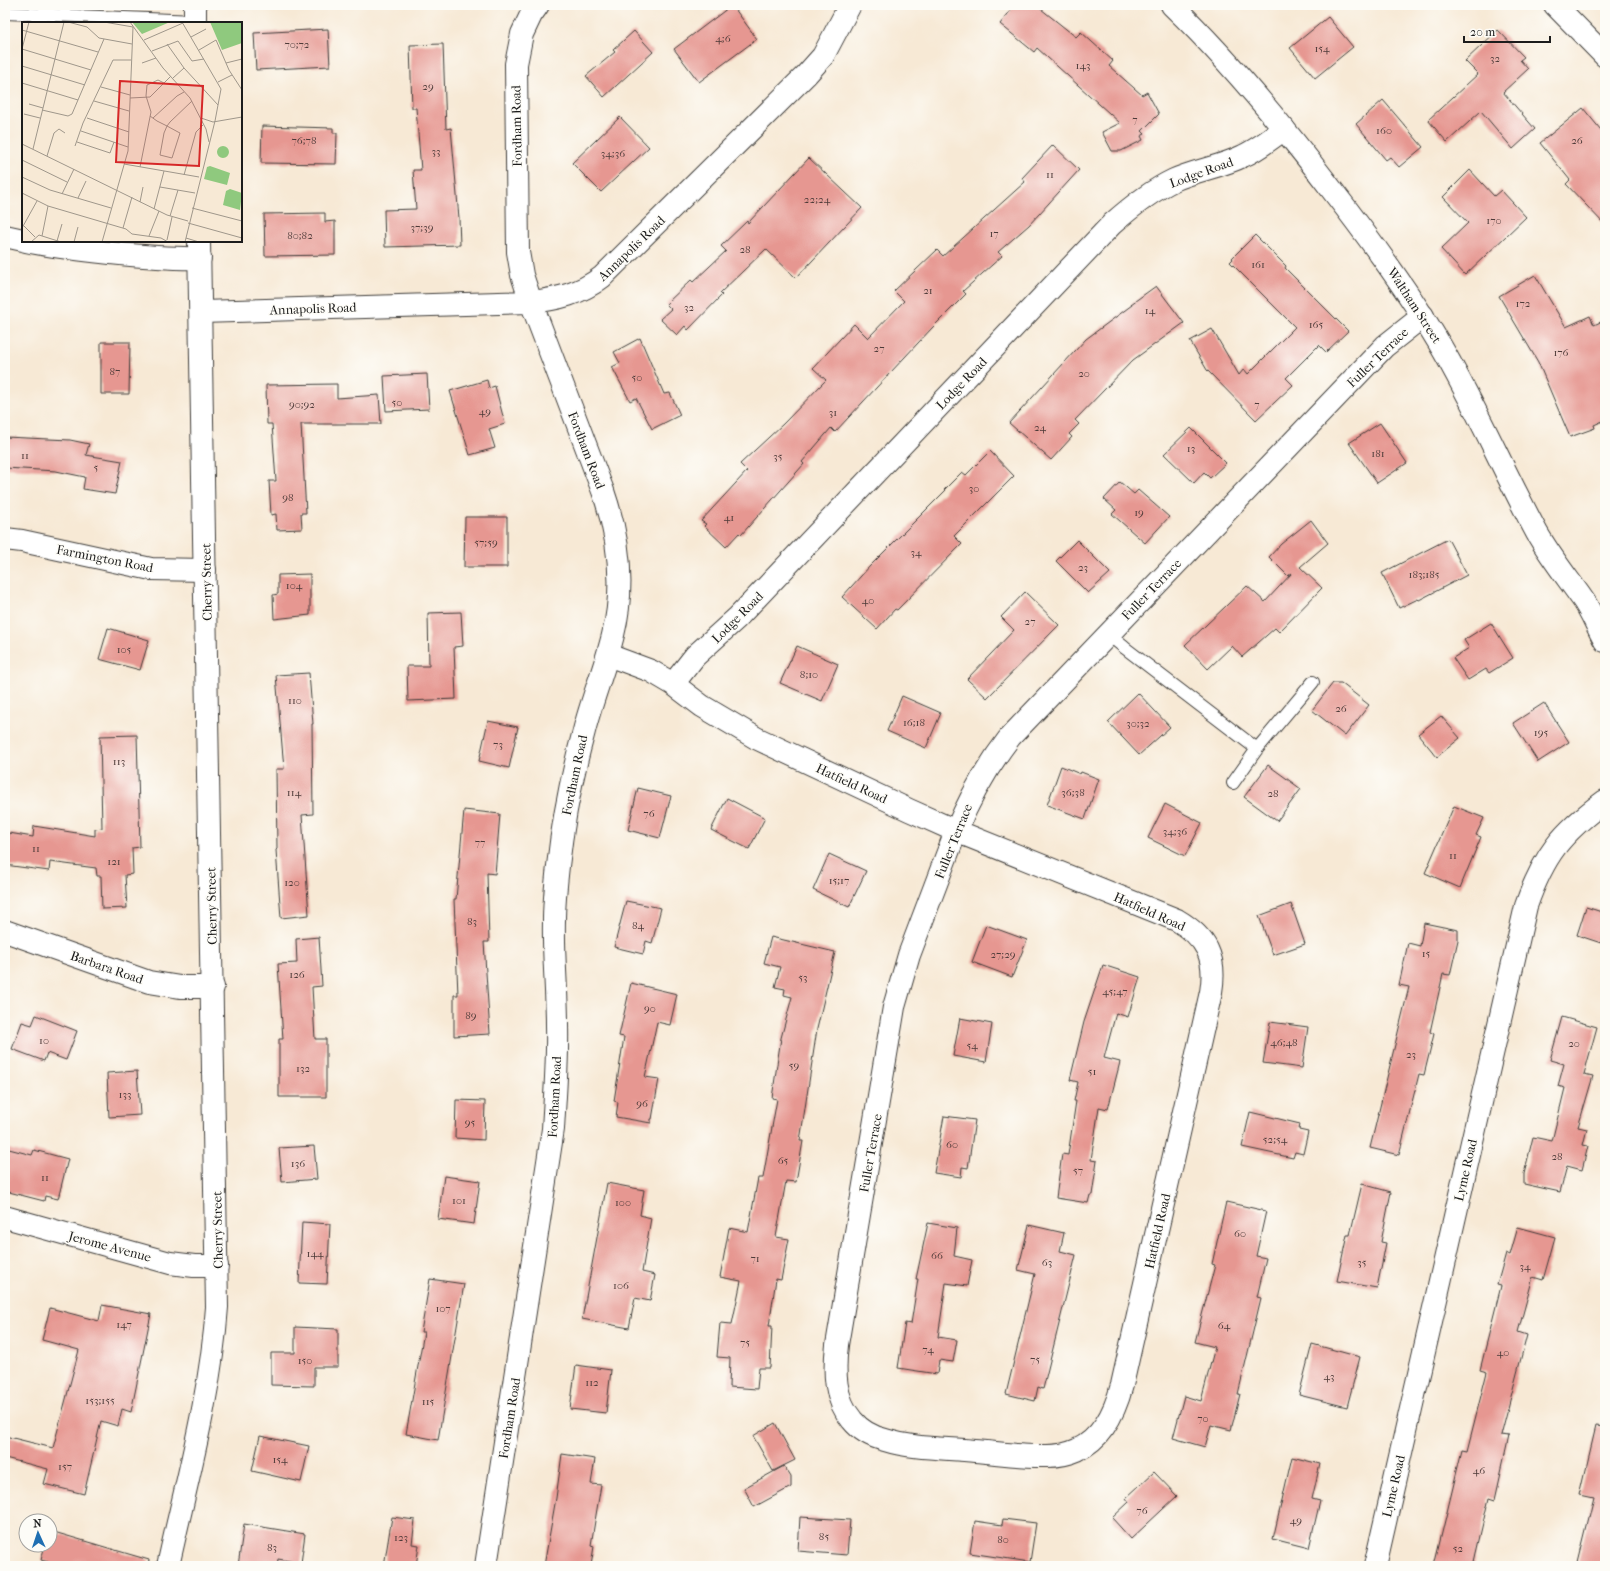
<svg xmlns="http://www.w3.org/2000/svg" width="1610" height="1571" font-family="'IM FELL French Canon',serif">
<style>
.building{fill:#e69791}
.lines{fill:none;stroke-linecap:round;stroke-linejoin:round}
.lane-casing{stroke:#3d3b38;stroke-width:14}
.street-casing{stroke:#3d3b38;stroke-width:24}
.secondary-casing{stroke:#3d3b38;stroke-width:24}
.lane{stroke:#fff;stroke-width:12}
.street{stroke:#fff;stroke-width:22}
.secondary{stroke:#fff;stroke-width:22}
.labels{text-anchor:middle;stroke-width:3;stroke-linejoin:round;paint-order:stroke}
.number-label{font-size:11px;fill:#4e3b39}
.street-label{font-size:13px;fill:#1c1c1c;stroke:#fdfcf7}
.inset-road{fill:none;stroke:#9f978b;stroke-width:1}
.view{fill:#d62828;fill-opacity:0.15;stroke:#d62828;stroke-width:2}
.inset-edge{fill:none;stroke:#1c1c1c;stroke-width:2}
</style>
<rect width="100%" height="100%" fill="#fdfcf7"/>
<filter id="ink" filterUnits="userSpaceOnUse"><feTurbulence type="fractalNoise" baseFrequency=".025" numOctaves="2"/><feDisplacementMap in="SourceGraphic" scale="8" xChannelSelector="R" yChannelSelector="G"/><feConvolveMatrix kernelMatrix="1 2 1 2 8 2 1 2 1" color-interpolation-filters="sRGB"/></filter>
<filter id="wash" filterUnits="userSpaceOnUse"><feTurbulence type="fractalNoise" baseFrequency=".012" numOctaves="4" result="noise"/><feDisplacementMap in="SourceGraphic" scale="16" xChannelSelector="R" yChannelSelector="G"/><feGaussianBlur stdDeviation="0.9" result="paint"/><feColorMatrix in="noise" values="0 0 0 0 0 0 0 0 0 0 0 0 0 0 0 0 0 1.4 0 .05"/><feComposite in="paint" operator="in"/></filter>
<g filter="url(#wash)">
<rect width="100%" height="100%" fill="#f7e9d5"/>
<g id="blocks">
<path class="building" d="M732,5L757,39L699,82L674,49Z
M1015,5H1036L1076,37L1081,32L1113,61L1109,66L1142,95L1147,92L1159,114L1142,131L1145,134L1141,136L1143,140L1121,151H1112L1102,132L1120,123L1037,48L1034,52L1000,24Z
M1328,17L1353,47L1315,78L1290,48Z
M328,29L330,66L256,70L254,33Z
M1498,30L1524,57L1520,60L1528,69L1503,92L1535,129L1513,149L1481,111L1447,142L1428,120L1478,74L1465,61Z
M634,31L653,52L604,97L586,76L615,52L613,50Z
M443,44L446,129L451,128L459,218L460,245L385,247L384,210L416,209L413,170H421L416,108H412L410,45Z
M1383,100L1423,147L1399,167L1390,157L1386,160L1356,124Z
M1583,108L1605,135V225L1566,184L1570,180L1540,143Z
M620,117L649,147L601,192L572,163Z
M262,126L333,128V133H337L336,164L261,163Z
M1053,145L1079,170L1029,225L998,252L1002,256L963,291L966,294L932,328L835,432L831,428L802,462L804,464L741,535L739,533L726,547L704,526L706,524L701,521L747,471L740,464L783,424L826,380L813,368L854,324L868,338L904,301L894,291L937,250L943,256L1025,182L1022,178Z
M809,158L862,208L796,278L766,249L720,293L722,295L688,330L685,326L677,335L660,319L671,309L666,304L691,280L693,282L726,251L721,246L747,221L748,223Z
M1470,170L1494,196L1501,190L1526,217L1465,275L1441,249L1468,223L1443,197Z
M325,213V222L335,221V255L265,256L264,214Z
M1255,235L1286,266L1285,268L1348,331L1326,352L1319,345L1286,378L1293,385L1256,420L1207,370L1190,341L1212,329L1239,375L1244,369L1248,374L1295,327L1230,262L1233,259L1232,258Z
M1535,275L1566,327L1590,316L1594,325L1605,320V420L1594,425L1595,428L1570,437L1538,362L1499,296Z
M1156,286L1184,323L1133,360L1075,420L1079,424L1069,434L1072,437L1051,460L1009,423L1086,339L1132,305L1131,304Z
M640,338L664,394L670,393L680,415L652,429L636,398L630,401L612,367L620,363L614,352Z
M101,342H130L129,394H101Z
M427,374L429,409L386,411L384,376Z
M487,380L489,388L495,386L505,424L489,429L495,448L470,455L450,391Z
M337,384V398L379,395L381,424H301L306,513H301L302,529L277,530L276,514L271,515L269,481H276L272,424H267L266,385Z
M1380,423L1407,463L1377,483L1349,443Z
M1191,428L1226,463L1210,478L1204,472L1194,483L1164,454Z
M5,437L70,440L89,444L86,455L122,461L115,494L83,489L85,477L56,471L5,468Z
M990,451L1014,476L954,536L962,544L897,610L895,609L877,629L842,597L870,566L945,491L944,490L962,472L966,475Z
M1120,482L1134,494L1138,490L1169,517L1145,543L1112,514L1116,510L1104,499Z
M465,517H507V567H464Z
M1311,520L1328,543L1300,567L1322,588L1279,632L1275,628L1242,657L1232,646L1208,669L1185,645L1247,586L1265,602L1292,573L1288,576L1269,557L1281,544Z
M1448,539L1467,575L1419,600L1418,599L1399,608L1382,573Z
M1077,540L1110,573L1088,593L1056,561Z
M310,574V615L274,619L273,595L278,594V575Z
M1025,592L1059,625L987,698L967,679L1014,630L1001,617Z
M461,612L463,646L454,647L456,699L408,701L407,666H429L428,613Z
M1491,623L1513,658L1489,673L1486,669L1468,680L1453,658L1469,648L1464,640Z
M108,628L149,640L140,670L99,659Z
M797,646L838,664L822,701L780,683Z
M309,673L313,724H312L313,814L302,815L309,915L281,918L276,850L277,849L276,769H284L276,675Z
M1333,683H1341L1369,705L1345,736L1312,710Z
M1138,693L1170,727L1139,755L1108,722Z
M902,696L941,713L926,748L887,731Z
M1544,703L1569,742L1538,762L1513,723Z
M1441,716L1460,738L1437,757L1418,734Z
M488,721L518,727L509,768L479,761Z
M137,735L140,847L132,848L133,874L125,875L127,908L102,909L101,876H97L96,868L50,862L49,871L5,865L9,833L33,837L34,826L95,836V829L102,828L100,736Z
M1268,765L1301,789L1277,821L1244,797Z
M1061,766L1080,774L1081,772L1099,779L1085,819L1047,805Z
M638,788L671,796L660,838L628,830Z
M727,798L765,818L749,849L711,830Z
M1165,804L1202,823L1185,856L1148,838Z
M1454,806L1484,818L1476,835L1481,837L1460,888L1425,873Z
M464,810L500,814L495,874L487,873L489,942H484L490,1034L454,1036V995H458L454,899H456Z
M829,854L866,871L849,907L813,890Z
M626,901L661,908L652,943L646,941L643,954L614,947Z
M1291,904L1305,944L1273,955L1259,916Z
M1586,907L1605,913V930L1601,943L1577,935Z
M1424,923L1458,930V940L1450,975L1443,974L1430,1032L1434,1034L1424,1075L1419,1074L1399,1155L1370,1148L1409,987L1399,985L1408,943L1420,946Z
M986,925L1027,940L1012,977L972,962Z
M319,937L322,986L312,987L315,1039H326V1097H279V1039H283L278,964L297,963L296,939Z
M771,937L835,952L817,1029L800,1141H803L796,1182L786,1181L776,1237L789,1239L781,1280L776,1279L769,1326H772L770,1368H759L757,1389L729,1387L730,1358L717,1357L720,1323L732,1324L741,1281L720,1277L729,1228L748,1232L758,1178H763L777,1099L772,1098L781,1038L792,997L784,995L785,989L775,987L780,967L764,963Z
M1103,965L1140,977L1128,1017L1116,1013L1104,1058L1120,1062L1108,1109L1099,1107L1091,1160L1097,1161L1092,1195H1090L1088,1203L1056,1198L1062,1154L1068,1155L1076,1101H1074L1078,1082L1070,1080L1084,1022Z
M631,983L677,994L670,1025L657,1022L645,1077L659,1079L652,1119H651V1123L616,1117L618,1102L614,1101L624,1037L619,1036Z
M36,1015L77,1031L66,1060L47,1053L44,1061L12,1049L22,1022L32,1025Z
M1562,1017L1597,1027L1584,1074L1593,1076L1578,1127L1587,1129L1583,1145L1588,1146L1582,1170L1567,1166L1560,1192L1524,1184V1174L1533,1137L1552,1141L1565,1088L1558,1086L1564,1064L1550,1060Z
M960,1018L992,1024L986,1062L953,1056Z
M1270,1022L1308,1027L1302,1068L1263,1063Z
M137,1071L140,1115L109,1117L107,1073Z
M456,1100L485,1101L484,1140L455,1138Z
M1250,1112L1300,1124L1299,1130L1308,1132L1303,1154L1295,1152L1293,1158L1242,1147Z
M944,1116L975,1120L968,1168L962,1167L961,1177L934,1173Z
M314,1146L317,1179L282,1182L279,1148Z
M5,1148L32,1155L34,1150L68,1159L58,1199L45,1196L44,1201L5,1191Z
M444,1176L480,1181L474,1224L438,1219Z
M607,1183L644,1190L640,1215L651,1218L642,1272L655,1275L650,1301L635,1298L629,1328L582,1319Z
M1362,1184L1391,1192L1381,1242L1386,1243L1377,1288L1337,1281L1347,1235H1350Z
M1226,1202L1266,1211L1256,1256L1266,1258L1257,1297L1261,1298L1238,1394H1240L1231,1430L1211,1425L1205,1447L1173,1438L1184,1396L1201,1401L1215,1347L1195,1342L1215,1265L1212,1264Z
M302,1222L330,1224L327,1284L299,1283Z
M928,1223L957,1228L954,1256L972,1260L967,1286L946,1283L938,1337L957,1340L953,1362L939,1360L937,1374L898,1368L905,1323L911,1324L918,1279H916Z
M1029,1225L1064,1233L1060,1251L1076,1255L1043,1389L1038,1387L1035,1401L1006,1394L1035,1274L1018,1270Z
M1518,1227L1555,1237L1543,1280L1533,1277L1518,1332L1527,1335L1501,1435L1509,1436L1495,1499L1489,1497L1473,1566H1434L1462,1450L1467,1451L1487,1372L1480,1370L1501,1286L1497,1285L1506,1253L1510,1255Z
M430,1279L464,1284L438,1440L406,1434L424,1332H421Z
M102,1305L151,1314L131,1412L122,1409L118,1426L101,1421L84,1494L44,1484L48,1469L5,1458V1436L53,1448L79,1350L42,1340L50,1308L99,1321Z
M295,1327L338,1329V1367H314V1386L271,1385V1353H295Z
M1312,1344L1360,1357L1347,1407L1299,1395Z
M576,1365L611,1370L606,1413L570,1409Z
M775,1423L795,1460L773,1471L753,1436Z
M1596,1426L1605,1427V1566H1577L1594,1497L1580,1494Z
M260,1436L309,1446L301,1482L252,1471Z
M562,1454L595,1459L591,1484L601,1485L591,1545L594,1546L591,1566H544L556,1498Z
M1292,1457L1320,1464L1312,1499L1320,1501L1309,1548L1273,1539Z
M784,1466L791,1477V1487L754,1507L744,1488Z
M1154,1472L1177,1496L1131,1539L1112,1518L1129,1502L1126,1498Z
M392,1517L415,1520L412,1544L419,1545L416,1566H384Z
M800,1517L850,1520L847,1555L798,1551Z
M1003,1519L1036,1523L1030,1562L970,1553L975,1521L1002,1525Z
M244,1524L305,1534L301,1563L278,1559L277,1566H238Z
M54,1532L149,1560L148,1566H47L48,1562L41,1560L45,1545H50V1535L53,1536Z"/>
</g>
</g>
<g filter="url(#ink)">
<use href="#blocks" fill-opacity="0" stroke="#3d3b38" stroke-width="1"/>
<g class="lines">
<defs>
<path id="lane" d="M5,13L195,21
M1108,634L1125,648L1257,749
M1233,783L1257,749L1313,682"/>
<path id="street" d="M1555,5L1605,56
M5,236L23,240
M26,241C54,247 83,250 111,253C141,256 170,259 200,258
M201,312L531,302C558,299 580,294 602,277L806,75L823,56L850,5
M5,539L22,541L151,569L205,570
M608,655L651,671L673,684L702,706L756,738L909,810L956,831L1177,920C1206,937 1217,957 1211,992L1122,1385C1115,1412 1103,1438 1077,1450C1068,1454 1057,1456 1047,1456C1024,1457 999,1453 975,1451C946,1448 913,1449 885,1440C873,1437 860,1430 852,1420C834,1399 834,1371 837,1345L894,1007L909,955L956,831C971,795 987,767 1010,737L1385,346L1423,316
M673,684L695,656L737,618L1112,224C1131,207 1151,191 1174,180C1196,170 1221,167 1243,156C1258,149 1271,139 1284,129
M5,931L149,982L180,987H213
M5,1217L170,1263L194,1266H217
M486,1566L553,1129C555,1094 558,1060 557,1025C557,990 553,955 554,921C554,902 556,884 558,866C563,820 572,775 584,731C592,699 605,668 613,635C625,587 619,537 603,491L531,302L522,275L518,252L516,64L522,34L531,15L538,5
M1375,1566L1526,906C1544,855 1561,833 1605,801"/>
<path id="secondary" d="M195,5V23
M1172,5C1230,61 1283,126 1332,190C1370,239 1407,289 1439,343C1475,404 1503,470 1537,533C1550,556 1566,576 1581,597C1591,610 1597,627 1605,641
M168,1566C187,1480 211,1394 217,1307L199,241"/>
</defs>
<use href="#lane" class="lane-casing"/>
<use href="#street" class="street-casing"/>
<use href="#secondary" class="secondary-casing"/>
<use href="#lane" class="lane"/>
<use href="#street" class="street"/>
<use href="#secondary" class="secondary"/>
</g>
</g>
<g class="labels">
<g class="number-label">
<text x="723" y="42">4;6</text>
<text x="297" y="48">70;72</text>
<text x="1322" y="52">154</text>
<text x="1495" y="62">32</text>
<text x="1083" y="69">143</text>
<text x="428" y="90">29</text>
<text x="1135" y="123">7</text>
<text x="1384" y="134">160</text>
<text x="304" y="144">76;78</text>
<text x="1577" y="144">26</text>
<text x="436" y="155">33</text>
<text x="613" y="157">34;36</text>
<text x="1050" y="178">11</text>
<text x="817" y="203">22;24</text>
<text x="1494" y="224">170</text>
<text x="422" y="231">37;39</text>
<text x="994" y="237">17</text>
<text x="300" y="239">80;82</text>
<text x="745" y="253">28</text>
<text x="1258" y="268">161</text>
<text x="928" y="294">21</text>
<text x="1523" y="307">172</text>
<text x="689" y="311">32</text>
<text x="1150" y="314">14</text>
<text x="1316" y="328">165</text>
<text x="879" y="352">27</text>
<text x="1561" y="356">176</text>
<text x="115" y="375">87</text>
<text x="1084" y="377">20</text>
<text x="637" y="381">50</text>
<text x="397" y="406">50</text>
<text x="302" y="408">90;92</text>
<text x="1257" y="408">7</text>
<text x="485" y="415">49</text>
<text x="833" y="416">31</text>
<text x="1040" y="431">24</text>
<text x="1191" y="452">13</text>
<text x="1378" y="457">181</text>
<text x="25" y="459">11</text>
<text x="778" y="460">35</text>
<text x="96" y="471">5</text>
<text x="974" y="492">30</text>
<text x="288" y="501">98</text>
<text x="1139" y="516">19</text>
<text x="729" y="521">41</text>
<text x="486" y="546">57;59</text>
<text x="916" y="556">34</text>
<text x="1083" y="571">23</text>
<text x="1424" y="578">183;185</text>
<text x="294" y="589">104</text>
<text x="868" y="604">40</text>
<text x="1030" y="625">27</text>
<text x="124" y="653">105</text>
<text x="809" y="678">8;10</text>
<text x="295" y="704">110</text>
<text x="1341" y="712">26</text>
<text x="914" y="726">16;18</text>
<text x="1138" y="727">30;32</text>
<text x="1541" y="736">195</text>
<text x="498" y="748">73</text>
<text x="119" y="765">113</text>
<text x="294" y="796">114</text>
<text x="1073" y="796">36;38</text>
<text x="1273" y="797">28</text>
<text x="649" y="817">76</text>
<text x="1175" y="835">34;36</text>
<text x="480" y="846">77</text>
<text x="36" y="852">11</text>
<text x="1453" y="859">11</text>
<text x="114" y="865">121</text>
<text x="839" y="884">15;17</text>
<text x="292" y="886">120</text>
<text x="472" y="925">83</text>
<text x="638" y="929">84</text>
<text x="1426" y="957">15</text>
<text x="1003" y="958">27;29</text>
<text x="297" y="978">126</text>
<text x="803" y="981">53</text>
<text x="1115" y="995">45;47</text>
<text x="650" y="1012">90</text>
<text x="471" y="1019">89</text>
<text x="44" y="1044">10</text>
<text x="1284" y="1046">46;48</text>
<text x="1574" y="1047">20</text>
<text x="972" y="1049">54</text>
<text x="1411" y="1058">23</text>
<text x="794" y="1069">59</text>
<text x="303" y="1072">132</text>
<text x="1092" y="1075">51</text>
<text x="125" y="1098">133</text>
<text x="642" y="1107">96</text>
<text x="470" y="1126">95</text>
<text x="1275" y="1143">52;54</text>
<text x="952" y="1148">60</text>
<text x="1557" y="1160">28</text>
<text x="783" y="1164">65</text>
<text x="298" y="1167">136</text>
<text x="1078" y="1174">57</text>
<text x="45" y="1181">11</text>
<text x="459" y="1204">101</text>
<text x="623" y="1206">100</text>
<text x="1240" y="1237">60</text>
<text x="315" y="1257">144</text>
<text x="937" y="1259">66</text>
<text x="755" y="1262">71</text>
<text x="1047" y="1266">63</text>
<text x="1362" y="1266">35</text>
<text x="1525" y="1270">34</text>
<text x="621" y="1289">106</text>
<text x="443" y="1312">107</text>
<text x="124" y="1328">147</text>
<text x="1224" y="1329">64</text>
<text x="745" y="1346">75</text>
<text x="928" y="1353">74</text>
<text x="1503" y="1356">40</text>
<text x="1035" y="1363">75</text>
<text x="305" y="1364">150</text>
<text x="1329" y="1380">43</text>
<text x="592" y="1386">112</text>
<text x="100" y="1404">153;155</text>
<text x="428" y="1405">115</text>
<text x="1203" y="1422">70</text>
<text x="280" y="1463">154</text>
<text x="65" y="1470">157</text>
<text x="1479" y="1474">46</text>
<text x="1142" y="1514">76</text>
<text x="1296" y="1524">49</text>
<text x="824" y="1540">85</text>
<text x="401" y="1541">123</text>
<text x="1003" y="1543">80</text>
<text x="272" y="1551">83</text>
<text x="1458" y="1552">52</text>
</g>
<g class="street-label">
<text transform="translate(516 126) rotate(-91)" y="5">Fordham Road</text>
<text transform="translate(1201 172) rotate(-20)" y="5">Lodge Road</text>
<text transform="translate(631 248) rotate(-44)" y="5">Annapolis Road</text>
<text transform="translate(1415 305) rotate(57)" y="5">Waltham Street</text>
<text transform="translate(313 308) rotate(-2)" y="5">Annapolis Road</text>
<text transform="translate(1377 357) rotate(-44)" y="5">Fuller Terrace</text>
<text transform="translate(961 383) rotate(-46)" y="5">Lodge Road</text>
<text transform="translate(587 450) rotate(69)" y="5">Fordham Road</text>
<text transform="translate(105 558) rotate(11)" y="5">Farmington Road</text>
<text transform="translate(206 582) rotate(-91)" y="5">Cherry Street</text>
<text transform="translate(1151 589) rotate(-46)" y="5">Fuller Terrace</text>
<text transform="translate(737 617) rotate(-45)" y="5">Lodge Road</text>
<text transform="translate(574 775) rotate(-78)" y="5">Fordham Road</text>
<text transform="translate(852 783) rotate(25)" y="5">Hatfield Road</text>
<text transform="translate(953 841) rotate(-68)" y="5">Fuller Terrace</text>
<text transform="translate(211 906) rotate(-91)" y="5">Cherry Street</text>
<text transform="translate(1150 911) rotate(24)" y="5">Hatfield Road</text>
<text transform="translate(107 967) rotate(19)" y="5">Barbara Road</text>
<text transform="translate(554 1097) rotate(-87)" y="5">Fordham Road</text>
<text transform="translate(870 1153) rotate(-80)" y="5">Fuller Terrace</text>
<text transform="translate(1465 1170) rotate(-77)" y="5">Lyme Road</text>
<text transform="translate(217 1230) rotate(-91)" y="5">Cherry Street</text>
<text transform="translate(1157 1231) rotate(-77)" y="5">Hatfield Road</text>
<text transform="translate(110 1246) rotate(15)" y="5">Jerome Avenue</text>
<text transform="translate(509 1418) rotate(-81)" y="5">Fordham Road</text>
<text transform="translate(1393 1486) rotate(-77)" y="5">Lyme Road</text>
</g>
</g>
<g transform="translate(22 22)">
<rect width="220" height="220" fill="#f7e9d5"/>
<path d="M110,0H148L120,12ZM188,0H220V21L200,28Z" fill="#8fc97e"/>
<path d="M195 130a6 6 0 1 1 12 0a6 6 0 1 1-12 0ZM188,144L208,151L205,163L182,157L185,145ZM208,167L220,171L218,188L201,183L204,169Z" fill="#8fc97e"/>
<path class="inset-road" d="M7,0L0,27L69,48M46,0L65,5L77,16L110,22M108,0L141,46L168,76L184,107L187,120M160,0L199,67L193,99M0,8L76,30M169,15L184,7M122,18L161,1M145,22L162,46L196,83M177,28L194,18L207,48L220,68M130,29L156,19L170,39L182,37M120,41L134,36M204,41L220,37M0,44L63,63M151,56L162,46M196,60L210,53M0,61L56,78M79,65L108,73M220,75V93M108,76L128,75L149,54M72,79L107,89M7,82L21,86M20,88L46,94L50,92L82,17M2,92L18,96M128,94L135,99L145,104L156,110L158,111L150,136L138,133L142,111L145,104L148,100L170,79M65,96L107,110M131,96L155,74L162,70M179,96L191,100L220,95M59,109L106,125M55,120L88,131L92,120M0,122L145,193L166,199M53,124L61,101L91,38H109M11,127L42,0M25,134L32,111L37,107L43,111M0,138L45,160M102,142L177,155M118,145L129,90L124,74L125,63L136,58L142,61M162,153L174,110L181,103M0,155L28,168L89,186M138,165L173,171M0,171L26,184L104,207L110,212M40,172L52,147M56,176L64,159M118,180L121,165M170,186L220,199M132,187L142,149M148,194L156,168M166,201L220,216M2,204L13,215M0,206L15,179M101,206L110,175M110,212L139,216L146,220M20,214L26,184M127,214L137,189M164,216L177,220M145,218L150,195M35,219L40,202M9,220L17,213L39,220M52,220L56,205M80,220L106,129L111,5L82,0M163,220L193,99"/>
<path class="view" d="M98,59L181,64L177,144L94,140Z"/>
<rect width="220" height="220" class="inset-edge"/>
</g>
<rect width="1610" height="1571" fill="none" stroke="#fdfcf7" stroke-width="20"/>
<g transform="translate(38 1533) rotate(357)"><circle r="19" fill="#fdfcf7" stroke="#a3a29f"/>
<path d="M0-3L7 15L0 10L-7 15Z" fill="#1f6fb2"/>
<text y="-6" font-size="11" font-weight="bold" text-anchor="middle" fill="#1c1c1c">N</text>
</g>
<path d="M1464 36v6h86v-6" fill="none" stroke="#1c1c1c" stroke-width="2"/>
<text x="1470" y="36" font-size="12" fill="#1c1c1c" stroke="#fdfcf7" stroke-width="3" paint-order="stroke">20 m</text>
</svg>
